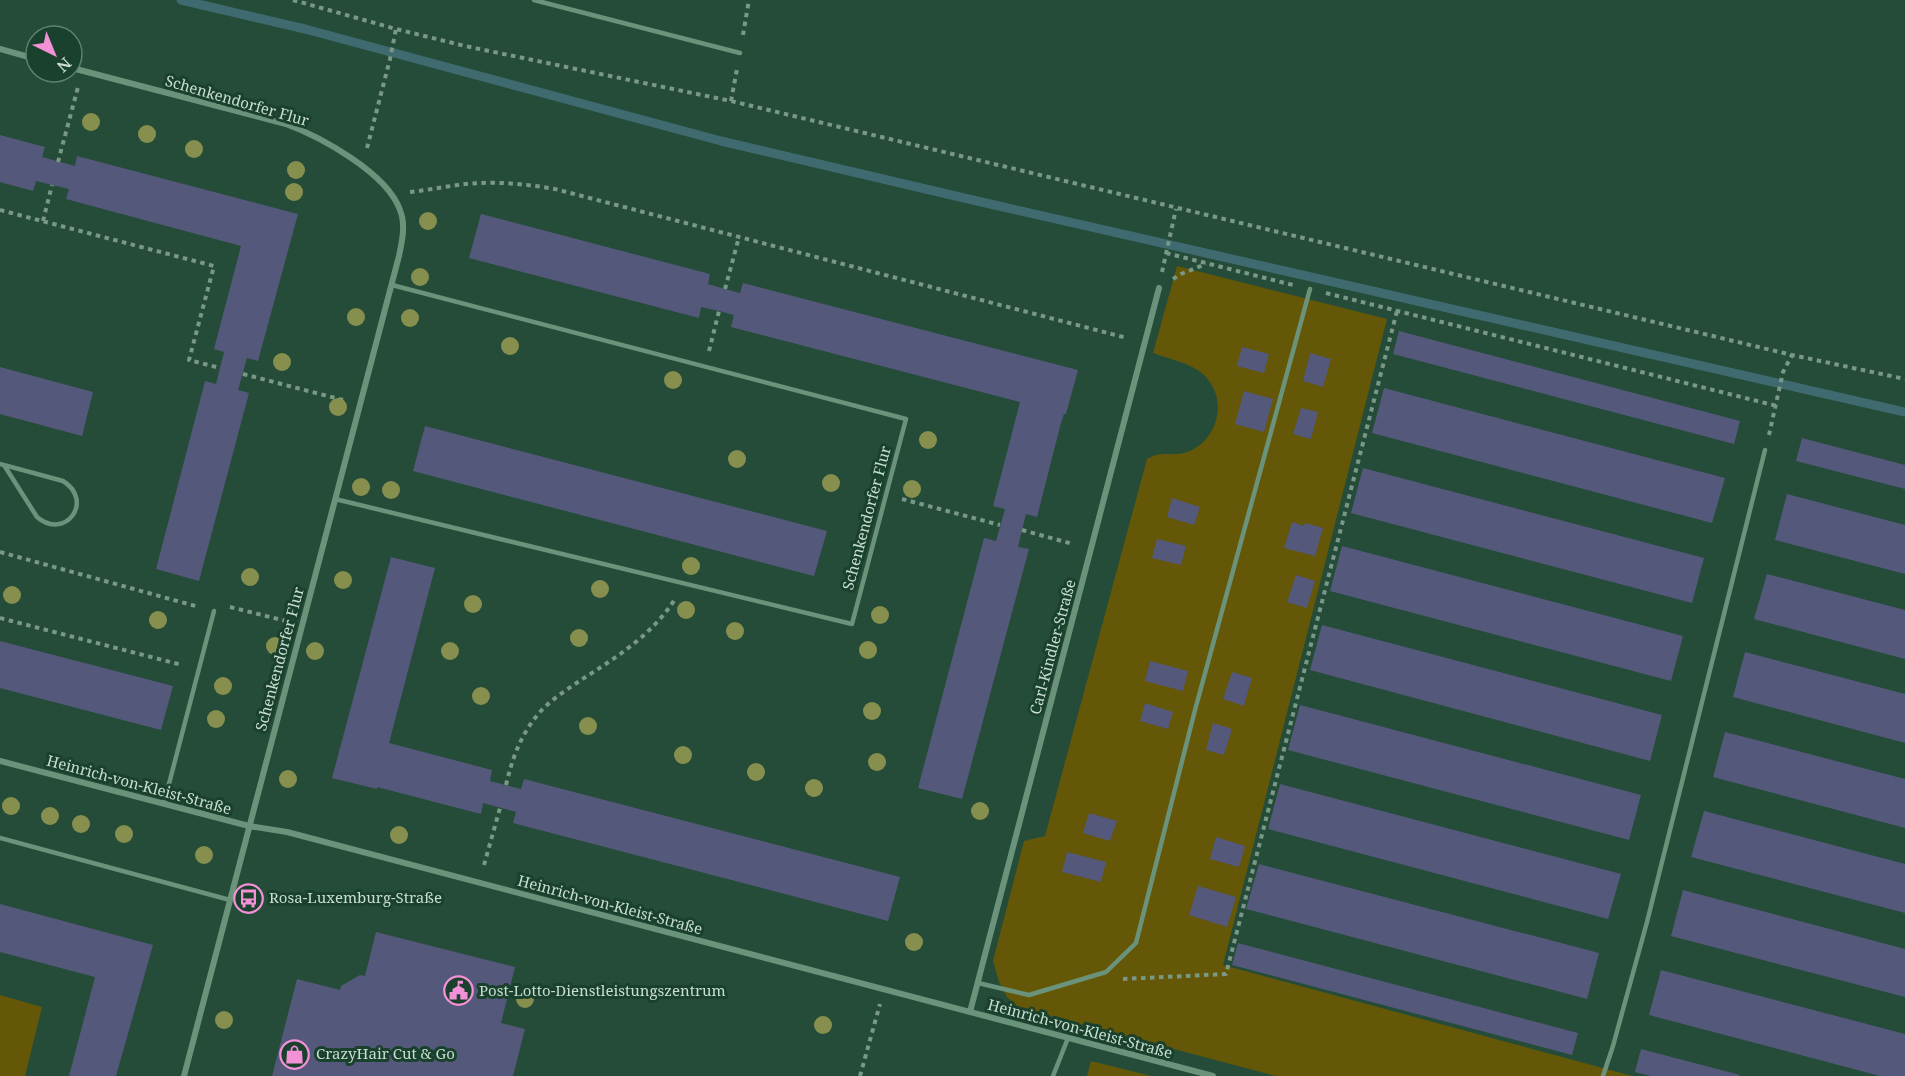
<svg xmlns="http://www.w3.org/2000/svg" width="1905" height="1076" font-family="'Noto Serif',serif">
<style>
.green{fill:#645708}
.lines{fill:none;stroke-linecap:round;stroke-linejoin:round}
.stream{stroke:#3f6a70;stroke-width:9}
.building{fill:#54587b}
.path{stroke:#7a9887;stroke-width:4;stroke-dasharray:4.5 4.5;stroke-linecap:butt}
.lane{stroke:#6b937c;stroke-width:4.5}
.street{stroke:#6b937c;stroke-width:6}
.tree{fill:#878f4f}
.labels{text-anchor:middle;stroke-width:6;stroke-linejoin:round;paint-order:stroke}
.street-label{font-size:15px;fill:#c9ded1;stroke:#1a412d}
.poi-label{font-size:15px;fill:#c9ded1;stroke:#1a412d;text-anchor:start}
</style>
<rect width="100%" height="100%" fill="#254c38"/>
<path class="green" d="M1177,266L1387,319L1223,965L1632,1076H1276L1019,1008L1007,997L999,982L993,961L1024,841L1045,836L1147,459C1164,449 1174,459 1192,450C1220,436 1227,397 1204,375C1191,363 1169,359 1153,353Z
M0,995L42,1007L25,1076H0Z
M1091,1061L1151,1076H1087Z"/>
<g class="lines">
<path class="stream" d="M181,0L305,29L721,141L977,201L1905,412"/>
</g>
<path class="building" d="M0,135L45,147L42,157L75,166L77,156L298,214L258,361L247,358L238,390L249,393L199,581L156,569L205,381L216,384L224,352L214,349L241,246L66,199L69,189L36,181L33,191L0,182Z
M481,214L710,274L708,284L725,289L740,293L743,283L1078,370L1066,414H1064L1061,423L1037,517L1026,514L1018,547L1029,549L962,799L918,788L984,538L996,541L1005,509L993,506L1020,402L731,327L734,315L719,311L701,307L699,318L469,258Z
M1399,331L1740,421L1734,444L1393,354Z
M1242,347L1269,354L1264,373L1237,366Z
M1310,353L1331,359L1323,387L1303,381Z
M0,367L93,392L82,436L0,414Z
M1384,388L1725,478L1712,523L1372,433Z
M1244,391L1273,399L1264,432L1235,424Z
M1301,408L1318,412L1311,439L1293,434Z
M425,426L827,531L814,576L413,471Z
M1802,438L1905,465V489L1796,461Z
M1363,468L1704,558L1692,603L1351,513Z
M1787,494L1905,525V574L1775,540Z
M1172,498L1200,507L1194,525L1167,517Z
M1292,522L1304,526L1305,523L1323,528L1315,556L1284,548Z
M1157,539L1186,546L1181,565L1152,558Z
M1342,546L1683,636L1671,681L1330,591Z
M391,557L435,568L389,743L492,770L490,781L521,789L524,779L900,877L888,921L513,823L516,812L483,803L481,814L377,787V789L332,778Z
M1767,574L1905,610V659L1754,619Z
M1296,575L1315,581L1307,608L1287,602Z
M1322,625L1662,715L1650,761L1310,670Z
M0,641L173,686L161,730L0,688Z
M1745,652L1905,694V743L1733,697Z
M1150,661L1188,671L1183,691L1145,681Z
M1232,672L1252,678L1244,706L1223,699Z
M1145,703L1173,712L1168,729L1140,721Z
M1300,705L1641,795L1629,840L1288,750Z
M1213,723L1232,729L1224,755L1206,750Z
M1725,732L1905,779V828L1713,777Z
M1280,784L1621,874L1608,919L1268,829Z
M1704,811L1905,864V913L1691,857Z
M1089,813L1117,821L1110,841L1083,833Z
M1216,837L1245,846L1239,867L1210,859Z
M1067,852L1106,862L1101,882L1062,872Z
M1259,864L1599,953L1587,999L1246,909Z
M1198,886L1236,897L1227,927L1189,915Z
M1683,890L1905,949V997L1671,936Z
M0,904L153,945L116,1076H69L95,977L0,952Z
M376,932L515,967L501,1023L525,1029L513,1076H272L297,979L340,990L341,986L360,975L365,976Z
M1238,943L1578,1033L1572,1055L1232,965Z
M1661,970L1905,1034V1076H1880L1649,1015Z
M1641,1049L1740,1075L1739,1076H1651L1635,1072Z"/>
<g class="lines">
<path class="path" d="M293,0L396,29L465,46L731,101L1792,355L1905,379
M743,35L749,0
M731,101L737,69
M367,148L390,59L396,29
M58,162L78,87
M410,192C429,190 448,186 466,184C496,181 526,184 555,189L1127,338
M0,210L214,266L189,360L220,368
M43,221L52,185
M1166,253L1293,285
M1162,272L1176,209
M1173,279L1181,274L1206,264
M725,289L739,237
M1326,293L1777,406
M709,351L719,311
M243,374L343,400
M1769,435L1783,372L1792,355
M902,499L1000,525
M1022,530L1073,544
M0,552L199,607
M230,607L286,621
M0,618L182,665
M506,785C512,760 519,739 535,718C547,702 565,691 581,680C617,657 652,635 675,599
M484,865L500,808
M1123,979L1226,974L1397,311
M860,1076L880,1004"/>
<path class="lane" d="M534,0L740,53
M0,464L63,481C95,501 65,541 37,517L4,465
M335,499L852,624L906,419L392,285
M164,803L214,611
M0,838L230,900
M978,983L1029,995L1106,972L1136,943L1195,710L1310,289
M1053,1076L1068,1038
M1603,1076L1613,1046L1647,922L1765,450"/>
<path class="street" d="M0,49L36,59
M72,68L286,124C321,137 387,173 400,210C406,225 402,241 399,256L184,1076
M0,761L249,826L287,832L1213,1076
M970,1012L1159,288"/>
</g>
<g class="tree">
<circle cx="91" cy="122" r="9"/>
<circle cx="147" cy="134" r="9"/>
<circle cx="194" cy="149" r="9"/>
<circle cx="296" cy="170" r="9"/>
<circle cx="294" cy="192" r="9"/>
<circle cx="428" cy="221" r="9"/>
<circle cx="420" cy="277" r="9"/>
<circle cx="356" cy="317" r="9"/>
<circle cx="410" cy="318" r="9"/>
<circle cx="510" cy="346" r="9"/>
<circle cx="282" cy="362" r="9"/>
<circle cx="673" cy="380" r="9"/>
<circle cx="338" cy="407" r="9"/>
<circle cx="928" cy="440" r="9"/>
<circle cx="737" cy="459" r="9"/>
<circle cx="831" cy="483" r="9"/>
<circle cx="361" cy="487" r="9"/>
<circle cx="912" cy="489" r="9"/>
<circle cx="391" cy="490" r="9"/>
<circle cx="691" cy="566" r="9"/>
<circle cx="250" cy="577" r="9"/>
<circle cx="343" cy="580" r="9"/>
<circle cx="600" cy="589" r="9"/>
<circle cx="12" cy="595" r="9"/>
<circle cx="473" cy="604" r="9"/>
<circle cx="686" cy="610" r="9"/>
<circle cx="880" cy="615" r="9"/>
<circle cx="158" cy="620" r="9"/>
<circle cx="735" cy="631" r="9"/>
<circle cx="579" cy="638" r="9"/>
<circle cx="275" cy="646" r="9"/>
<circle cx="868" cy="650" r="9"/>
<circle cx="315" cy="651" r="9"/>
<circle cx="450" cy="651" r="9"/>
<circle cx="223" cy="686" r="9"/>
<circle cx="481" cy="696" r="9"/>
<circle cx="872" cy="711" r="9"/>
<circle cx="216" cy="719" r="9"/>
<circle cx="588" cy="726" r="9"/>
<circle cx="683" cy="755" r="9"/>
<circle cx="877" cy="762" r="9"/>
<circle cx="756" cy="772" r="9"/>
<circle cx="288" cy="779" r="9"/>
<circle cx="814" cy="788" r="9"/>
<circle cx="11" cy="806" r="9"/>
<circle cx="980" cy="811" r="9"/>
<circle cx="50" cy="816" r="9"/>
<circle cx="81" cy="824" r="9"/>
<circle cx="124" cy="834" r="9"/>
<circle cx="399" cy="835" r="9"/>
<circle cx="204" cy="855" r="9"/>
<circle cx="914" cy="942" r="9"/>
<circle cx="525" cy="999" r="9"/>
<circle cx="224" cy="1020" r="9"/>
<circle cx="823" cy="1025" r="9"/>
</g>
<defs>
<symbol id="bus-ring" viewBox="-11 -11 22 22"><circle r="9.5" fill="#1a412d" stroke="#f391d6" stroke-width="1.5"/><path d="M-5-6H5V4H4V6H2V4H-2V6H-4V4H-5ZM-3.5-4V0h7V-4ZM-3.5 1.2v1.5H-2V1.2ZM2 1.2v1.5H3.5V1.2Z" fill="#f391d6"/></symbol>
<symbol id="civic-ring" viewBox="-11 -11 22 22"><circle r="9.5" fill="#1a412d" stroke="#f391d6" stroke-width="1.5"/><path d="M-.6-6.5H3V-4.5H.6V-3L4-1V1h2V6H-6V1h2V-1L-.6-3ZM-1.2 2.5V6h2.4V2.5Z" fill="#f391d6"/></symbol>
<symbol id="shop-ring" viewBox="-11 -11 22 22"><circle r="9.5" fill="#1a412d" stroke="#f391d6" stroke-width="1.5"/><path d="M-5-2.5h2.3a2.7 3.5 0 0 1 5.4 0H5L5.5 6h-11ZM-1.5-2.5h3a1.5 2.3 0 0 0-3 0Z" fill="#f391d6"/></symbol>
</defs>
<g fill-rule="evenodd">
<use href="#bus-ring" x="232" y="882" width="33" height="33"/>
<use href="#civic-ring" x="442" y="974" width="33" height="33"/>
<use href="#shop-ring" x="278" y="1038" width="33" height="33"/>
</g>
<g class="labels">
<g class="street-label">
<text transform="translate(237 101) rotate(16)" y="5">Schenkendorfer Flur</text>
<text transform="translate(867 518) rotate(-75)" y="5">Schenkendorfer Flur</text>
<text transform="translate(1053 647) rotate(-75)" y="5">Carl-Kindler-Straße</text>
<text transform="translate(280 659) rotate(-75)" y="5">Schenkendorfer Flur</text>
<text transform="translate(139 785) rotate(15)" y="5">Heinrich-von-Kleist-Straße</text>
<text transform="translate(610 905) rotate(15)" y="5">Heinrich-von-Kleist-Straße</text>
<text transform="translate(1080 1029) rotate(15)" y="5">Heinrich-von-Kleist-Straße</text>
</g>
<g class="poi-label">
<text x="269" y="903">Rosa-Luxemburg-Straße</text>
<text x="479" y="996">Post-Lotto-Dienstleistungszentrum</text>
<text x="316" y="1059">CrazyHair Cut &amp; Go</text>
</g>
</g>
<g transform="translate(54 54) rotate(137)"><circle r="28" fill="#1a412d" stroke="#60806f" stroke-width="1.5"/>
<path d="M0-4.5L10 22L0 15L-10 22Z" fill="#f391d6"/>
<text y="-9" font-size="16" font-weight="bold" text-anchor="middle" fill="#c9ded1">N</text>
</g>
</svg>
